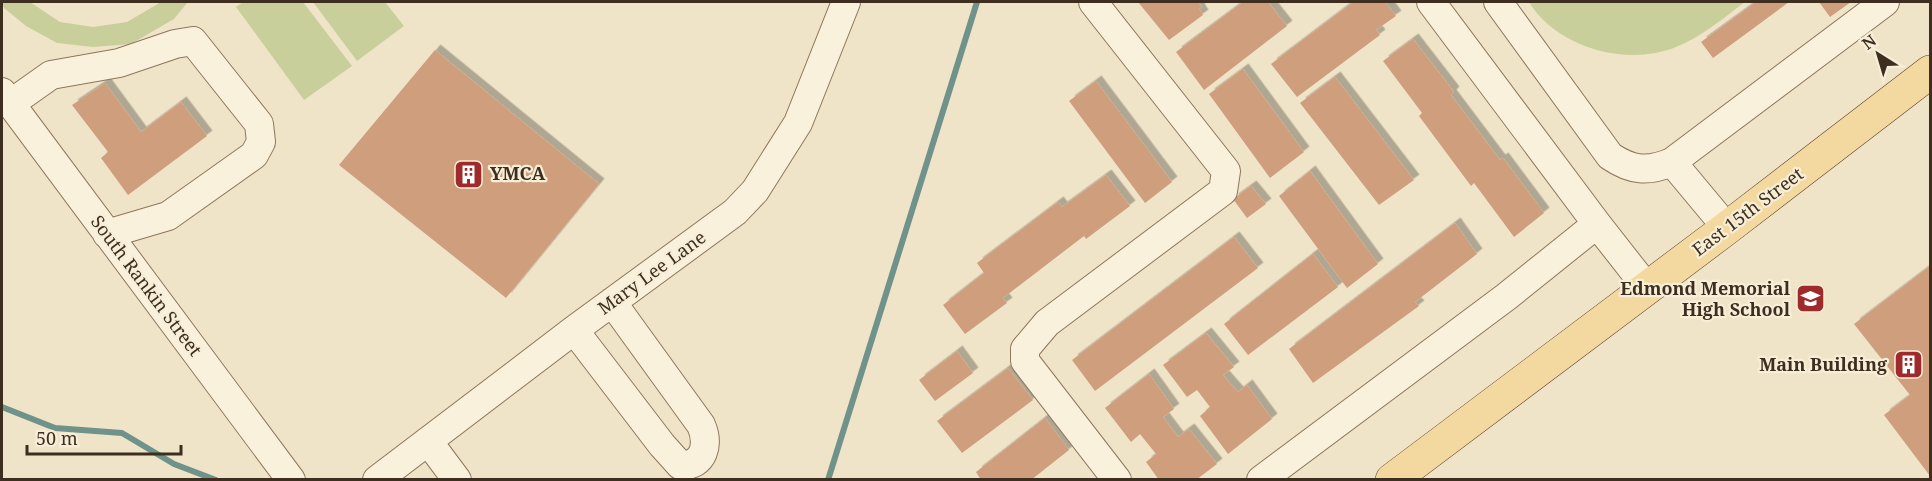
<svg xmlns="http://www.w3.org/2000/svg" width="1932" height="481" font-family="'Noto Serif',serif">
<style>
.green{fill:#c9cf9b}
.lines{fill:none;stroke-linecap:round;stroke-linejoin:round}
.stream{stroke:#6f938a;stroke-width:6}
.building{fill:#cf9f7d;filter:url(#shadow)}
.minor-casing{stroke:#8d765c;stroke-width:30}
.major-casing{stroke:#5b4430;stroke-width:34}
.minor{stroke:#faf1dc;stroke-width:28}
.major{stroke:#f3d9a0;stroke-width:33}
.labels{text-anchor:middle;stroke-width:4.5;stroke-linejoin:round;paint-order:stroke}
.poi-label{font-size:18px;font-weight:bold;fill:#3d2e20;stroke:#f7eed8;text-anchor:end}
.street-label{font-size:18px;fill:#3d2e20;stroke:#f7eed8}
</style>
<defs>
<filter id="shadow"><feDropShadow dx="5.5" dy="-5.5" stdDeviation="0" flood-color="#0004"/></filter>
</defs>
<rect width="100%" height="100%" fill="#f0e4c8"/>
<path class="green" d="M2,2H30L60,22L93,27L127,22L161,2H188L174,19L131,44L93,47L57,43L26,26L4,8Z
M243,2H303L352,66L304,100L236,7Z
M313,2H385L404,26L357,61Z
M1529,2H1745C1723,18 1702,37 1676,47C1627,67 1557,48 1529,2Z"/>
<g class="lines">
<path class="stream" d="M2,407L55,428L122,433L174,464L216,480
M828,480L977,2"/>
</g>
<path class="building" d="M1138,2H1198L1202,7L1199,9L1203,15L1169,40Z
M1243,2H1268L1287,26L1204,90L1176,52Z
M1353,2H1385L1396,16L1376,30L1380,35L1297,97L1271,64Z
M1756,2H1789L1713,58L1701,42Z
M1819,2H1851L1830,17Z
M1413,39L1454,92L1451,95L1500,160L1503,158L1544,213L1514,237L1474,183L1471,186L1419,116L1422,113L1383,61Z
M435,50L599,184L506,298L339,165Z
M1243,69L1304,152L1270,178L1209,94Z
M1335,77L1414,180L1379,205L1300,103Z
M1096,81L1172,182L1145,203L1069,101Z
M105,83L141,132L181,102L207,136L128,195L101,158L108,152L72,105Z
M1310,171L1378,264L1347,288L1279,196Z
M1106,175L1130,206L1086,239L1084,236L1003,298L1007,303L965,334L943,305L984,273L977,263L1058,202L1062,207Z
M1251,186L1266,204L1247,218L1233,199Z
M1455,223L1477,254L1415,302L1419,306L1313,383L1289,349Z
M1234,237L1258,268L1095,391L1072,360Z
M1313,254L1338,287L1248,355L1224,324Z
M1930,266V476L1884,415L1910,395L1854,324Z
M1206,333L1234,367L1223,375L1238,392L1247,385L1272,419L1228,454L1200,416L1210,407L1197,390L1187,397L1163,365Z
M957,351L973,373L935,401L919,380Z
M1008,368L1033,400L962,453L937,421Z
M1149,374L1174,409L1163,417L1178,437L1189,429L1217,464L1196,480H1159L1146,462L1156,454L1140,434L1131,442L1105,408Z
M1045,418L1069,450L1031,480H981L976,472Z"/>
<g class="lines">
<defs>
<path id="minor" d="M1093,2L1226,171L1223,191L1047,323L1025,349V361L1117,480
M1431,2L1597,224L1648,289
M1498,2L1610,156C1632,171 1648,172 1672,162L1727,228
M2,92L291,480
M10,104L51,75L119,63L175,44L193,41L259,124L261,142L254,155L168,216L107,234
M1672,162L1885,2
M574,330L662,445L680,465C705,467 709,443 701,425L612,302
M428,441L457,480
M377,480L574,330L735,212L755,191L798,123L846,2
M1261,480L1506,297L1597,224"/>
<path id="major" d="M1392,480L1727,228L1930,72"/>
</defs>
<use href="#minor" class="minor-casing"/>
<use href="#major" class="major-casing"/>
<use href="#minor" class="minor"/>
<use href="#major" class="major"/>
</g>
<defs>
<symbol id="building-square" viewBox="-11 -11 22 22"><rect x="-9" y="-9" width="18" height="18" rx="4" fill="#9e2a2b" stroke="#f7eed8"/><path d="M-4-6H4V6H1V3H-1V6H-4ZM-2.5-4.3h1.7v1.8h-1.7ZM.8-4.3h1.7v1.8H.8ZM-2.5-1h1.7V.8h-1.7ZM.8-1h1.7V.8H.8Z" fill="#fff"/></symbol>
<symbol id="school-square" viewBox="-11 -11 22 22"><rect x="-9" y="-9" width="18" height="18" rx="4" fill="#9e2a2b" stroke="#f7eed8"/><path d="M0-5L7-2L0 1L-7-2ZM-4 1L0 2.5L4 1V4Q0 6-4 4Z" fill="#fff"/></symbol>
</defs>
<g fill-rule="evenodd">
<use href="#building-square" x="452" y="158" width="33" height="33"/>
<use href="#school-square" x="1794" y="282" width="33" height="33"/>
<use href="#building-square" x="1892" y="348" width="33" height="33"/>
</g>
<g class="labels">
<g class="poi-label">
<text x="490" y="180" text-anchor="start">YMCA</text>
<text x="1790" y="295">Edmond Memorial<tspan x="1790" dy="21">High School</tspan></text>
<text x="1887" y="371">Main Building</text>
</g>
<g class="street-label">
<text transform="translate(1748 212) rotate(-37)" y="6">East 15th Street</text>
<text transform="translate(652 273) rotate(-36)" y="6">Mary Lee Lane</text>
<text transform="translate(146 286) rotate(53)" y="6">South Rankin Street</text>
</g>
</g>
<rect width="1932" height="481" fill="none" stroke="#3d2e20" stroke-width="6"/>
<g transform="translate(1878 54) rotate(323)" stroke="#f7eed8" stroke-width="4.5" paint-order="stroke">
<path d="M0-4.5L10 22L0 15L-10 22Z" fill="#3d2e20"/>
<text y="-9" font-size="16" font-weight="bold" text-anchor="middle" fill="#3d2e20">N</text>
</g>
<path d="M27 445v9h154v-9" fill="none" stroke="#3d2e20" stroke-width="3"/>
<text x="36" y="445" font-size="18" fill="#3d2e20" stroke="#f7eed8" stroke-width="4.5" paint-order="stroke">50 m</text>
</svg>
